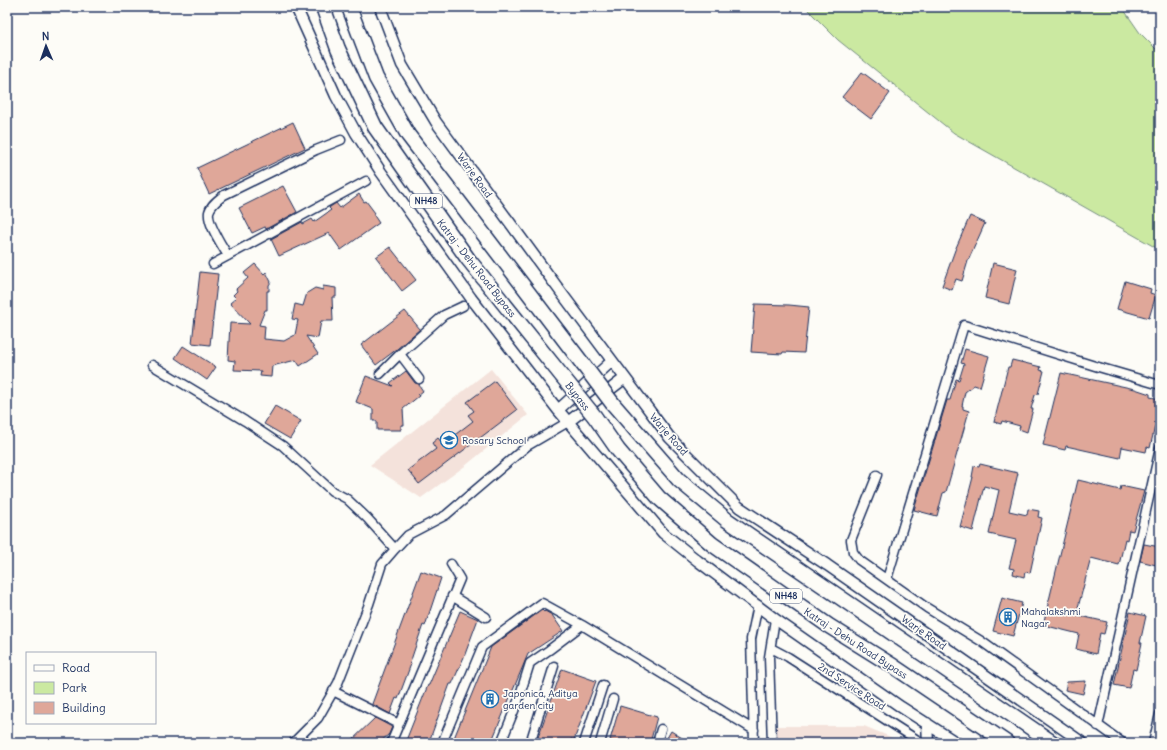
<svg xmlns="http://www.w3.org/2000/svg" width="1167" height="750" font-family="Delius,sans-serif">
<style>
.built{fill:#f4e2db}
.green{fill:#cbe9a1;stroke:#738c80}
.building{fill:#dfa799;stroke:#1b2f5e}
.lines{fill:none;stroke-linecap:round;stroke-linejoin:round}
.minor-casing{stroke:#1b2f5e;stroke-width:11}
.tertiary-casing{stroke:#1b2f5e;stroke-width:13}
.trunk-casing{stroke:#1b2f5e;stroke-width:17}
.minor{stroke:#fdfcf7;stroke-width:8}
.tertiary{stroke:#fdfcf7;stroke-width:10}
.trunk{stroke:#fdfcf7;stroke-width:14}
.trunk-bridge-casing{stroke:#1b2f5e;stroke-width:17;stroke-linecap:butt}
.trunk-bridge{stroke:#fdfcf7;stroke-width:14}
.labels{text-anchor:middle;stroke-width:3.5;stroke-linejoin:round;paint-order:stroke}
.shield{fill:#fdfcf7;stroke:#5f6c8c;stroke-width:1}
.shield-label{font-size:9px;font-weight:bold;fill:#1b2f5e}
.street-label{font-size:10px;fill:#1b2f5e;stroke:#fdfcf7}
.poi-label{font-size:10px;fill:#1b2f5e;stroke:#fdfcf7;text-anchor:start}
</style>
<rect width="100%" height="100%" fill="#fdfcf7"/>
<filter id="ink" filterUnits="userSpaceOnUse"><feTurbulence type="fractalNoise" baseFrequency=".025" numOctaves="2"/><feDisplacementMap in="SourceGraphic" scale="8" xChannelSelector="R" yChannelSelector="G"/><feConvolveMatrix kernelMatrix="1 2 1 2 8 2 1 2 1" color-interpolation-filters="sRGB"/></filter>
<g filter="url(#ink)">
<path class="built" d="M491,369L528,415L465,466L421,498L370,465Z
M776,726H864L893,738L900,743H777Z"/>
<path class="green" d="M805,7H1122L1140,33L1160,53V250L954,133L838,40Z"/>
<path class="building" d="M862,72L890,93L871,119L842,97Z
M293,122L305,148L209,194L197,168Z
M283,186L297,212L266,229L265,227L252,233L239,208Z
M359,194L364,202L366,201L375,213L373,214L379,223L341,250L329,233L279,256L271,239L302,222L303,224L312,219L314,222L331,210L329,208L330,207L336,203L340,208Z
M970,216L985,223L968,261L962,281L956,279L952,290L942,286L955,250Z
M390,247L416,280L402,291L376,257Z
M993,263L1017,269L1009,304L985,298Z
M255,264L264,274L266,272L271,282L269,285V291H267V310H265L259,325L265,326L264,339L284,341L295,335L298,320L292,319L295,304L303,306L307,293L315,288L323,290V286L336,288V297H332L333,321H321L318,338L306,336L318,354L300,366L296,360L272,366L271,377L260,376L261,371L234,370L235,361L228,360L230,323L250,324L230,303L236,298L233,295L237,291L236,289L248,278L244,273Z
M200,272L218,274L210,345L192,343Z
M1125,281L1151,289L1150,293L1156,295L1149,318L1117,309Z
M755,304L789,305L809,307L804,353L783,352L782,354L751,352Z
M405,311L420,329L397,349L376,365L361,345Z
M183,346L216,367L207,380L175,358Z
M965,349L989,356L980,387L974,385L965,392L962,406H963V409L969,411L946,492L943,493L937,516L914,510L947,400H950L956,379L959,380L964,364L961,363Z
M1012,360L1041,367L1040,370L1044,371L1038,394L1035,395L1031,409H1033L1027,432L1019,429L1020,426L1002,421L1001,424L994,422L1008,367H1010Z
M406,371L415,383L420,384L419,385L423,391L418,395L419,396L403,409L404,425H401V430H377V421H373V409L356,402L366,376L393,386L390,383Z
M1061,373L1135,389L1150,394V397L1160,399L1156,417L1160,418L1158,426H1155L1150,448L1147,447L1146,452L1122,447L1120,458L1066,446L1065,450L1043,445Z
M495,381L517,410L419,484L408,470L436,449L432,443L438,438L443,444L473,421L468,415L474,411L467,402Z
M275,406L301,421L290,439L264,424Z
M980,464L1018,473L1009,511L1027,515L1028,509L1039,511L1038,517L1042,518L1030,573L1025,572L1024,577L1013,574L1014,569L1009,568L1016,540L989,534L999,490L984,486L973,531L960,527L973,477H972L974,466L979,467Z
M1078,480L1120,490L1121,486L1144,491L1133,531L1129,530L1127,540L1125,539L1119,565L1091,558L1076,615L1107,622L1104,634L1100,633L1096,654L1076,649L1079,634L1043,625Z
M1144,544L1160,547V566L1140,561Z
M421,571L441,578L425,626L423,625L414,651L410,663L411,664L398,699L396,698L390,714L372,704Z
M1002,598L1022,603L1013,636L993,631Z
M542,610L544,612L545,611L552,615L563,631L528,654L491,743H452L491,647Z
M460,611L478,619L464,657L452,684H450L430,739L428,738L426,743H405L428,685H429Z
M1130,612L1146,616L1140,643H1142L1136,670L1133,669L1129,688L1114,685Z
M562,669L596,681L574,740L571,739L570,743H536Z
M1086,681L1083,694L1065,690L1067,682Z
M620,706L657,717L650,743H618L610,740Z
M375,718L392,727L389,734L379,743H349Z
M671,731L690,743H664Z"/>
<g class="lines">
<defs>
<path id="minor" d="M228,256C222,245 207,224 209,212C211,204 219,199 224,195L316,150L341,140
M213,264L366,181
M400,354L419,379
M152,365L245,421L283,446L332,491L347,499L367,518L395,549
M380,374L400,354L444,315L463,306
M877,475L851,540L853,552L859,560L927,608L981,641L1123,743
M887,579L964,325L1095,366L1160,385
M452,596L486,617
M582,625L754,730
M771,648L788,657L922,743
M333,691L399,724
M1098,726L1160,448
M293,743L318,718L338,683L369,604L382,564L395,549L408,535L446,515L527,446L568,422
M391,743L460,579L451,564
M442,743L482,647L542,603L582,625L549,650L530,663L518,701L501,743
M530,743L554,666
M584,743L603,685
M600,743L613,699
M657,743L661,729
M754,743L751,639L758,605
M772,743L769,657L775,619
M1153,743L1160,714"/>
<path id="tertiary" d="M296,7L336,96L356,133L381,172L471,298L558,410L663,533L698,561L775,619L901,707L957,743
M380,7L402,65L436,122L563,295L670,438L739,507L827,565L1083,743
M558,410L612,361
M568,422L625,378
M927,723L928,743"/>
<path id="trunk" d="M323,7L338,49L375,127L468,259L562,376
M349,7L376,78L408,135L582,363
M613,404L679,480L727,520L1053,743
M595,417L618,450L659,498L712,544L829,626L893,666L1007,743"/>
</defs>
<use href="#minor" class="minor-casing"/>
<use href="#tertiary" class="tertiary-casing"/>
<use href="#trunk" class="trunk-casing"/>
<use href="#minor" class="minor"/>
<use href="#tertiary" class="tertiary"/>
<use href="#trunk" class="trunk"/>
<defs>
<path id="trunk-bridge" d="M582,363L613,404
M562,376L595,417"/>
</defs>
<use href="#trunk-bridge" class="trunk-bridge-casing"/>
<use href="#trunk-bridge" class="trunk-bridge"/>
</g>
</g>
<defs>
<symbol id="school-ring" viewBox="-11 -11 22 22"><circle r="9.5" fill="#fdfcf7" stroke="#1f6fb2" stroke-width="1.5"/><path d="M0-5L7-2L0 1L-7-2ZM-4 1L0 2.5L4 1V4Q0 6-4 4Z" fill="#1f6fb2"/></symbol>
<symbol id="building-ring" viewBox="-11 -11 22 22"><circle r="9.5" fill="#fdfcf7" stroke="#1f6fb2" stroke-width="1.5"/><path d="M-4-6H4V6H1V3H-1V6H-4ZM-2.5-4.3h1.7v1.8h-1.7ZM.8-4.3h1.7v1.8H.8ZM-2.5-1h1.7V.8h-1.7ZM.8-1h1.7V.8H.8Z" fill="#1f6fb2"/></symbol>
</defs>
<g fill-rule="evenodd">
<use href="#school-ring" x="439" y="430" width="20" height="20"/>
<use href="#building-ring" x="998" y="607" width="20" height="20"/>
<use href="#building-ring" x="480" y="689" width="20" height="20"/>
</g>
<g class="labels">
<g class="shield">
<rect x="410" y="194" width="32" height="14" rx="3"/>
<rect x="770" y="589" width="32" height="14" rx="3"/>
</g>
<g class="shield-label">
<text x="426" y="204">NH48</text>
<text x="786" y="599">NH48</text>
</g>
<g class="street-label">
<text transform="translate(475 175) rotate(54)" y="4">Warje Road</text>
<text transform="translate(477 268) rotate(52)" y="4">Katraj - Dehu Road Bypass</text>
<text transform="translate(578 396) rotate(52)" y="4">Bypass</text>
<text transform="translate(669 434) rotate(49)" y="4">Warje Road</text>
<text transform="translate(924 632) rotate(35)" y="4">Warje Road</text>
<text transform="translate(856 643) rotate(33)" y="4">Katraj - Dehu Road Bypass</text>
<text transform="translate(852 686) rotate(33)" y="4">2nd Service Road</text>
</g>
<g class="poi-label">
<text x="462" y="444">Rosary School</text>
<text x="1021" y="615">Mahalakshmi<tspan x="1021" dy="12">Nagar</tspan></text>
<text x="503" y="697">Japonica, Aditya<tspan x="503" dy="12">garden city</tspan></text>
</g>
</g>
<rect width="1167" height="750" fill="none" stroke="#fdfcf7" stroke-width="24"/>
<rect x="12" y="12" width="1143" height="726" fill="none" stroke="#1b2f5e" stroke-width="1.5" filter="url(#ink)"/>
<rect x="26" y="652" width="130" height="72" fill="#fdfcf7" stroke="#a3aaba"/>
<rect x="34" y="665" width="20" height="6" fill="#fdfcf7" stroke="#a3aaba"/>
<text x="62" y="672" font-size="12" fill="#1b2f5e">Road</text>
<rect x="34" y="682" width="20" height="12" fill="#cbe9a1" stroke="#a3aaba"/>
<text x="62" y="692" font-size="12" fill="#1b2f5e">Park</text>
<rect x="34" y="702" width="20" height="12" fill="#dfa799" stroke="#a3aaba"/>
<text x="62" y="712" font-size="12" fill="#1b2f5e">Building</text>
<g transform="translate(46 46) rotate(358)" stroke="#fdfcf7" stroke-width="3" paint-order="stroke">
<path d="M0-3L7 15L0 10L-7 15Z" fill="#1b2f5e"/>
<text y="-6" font-size="11" font-weight="bold" text-anchor="middle" fill="#1b2f5e">N</text>
</g>
</svg>
